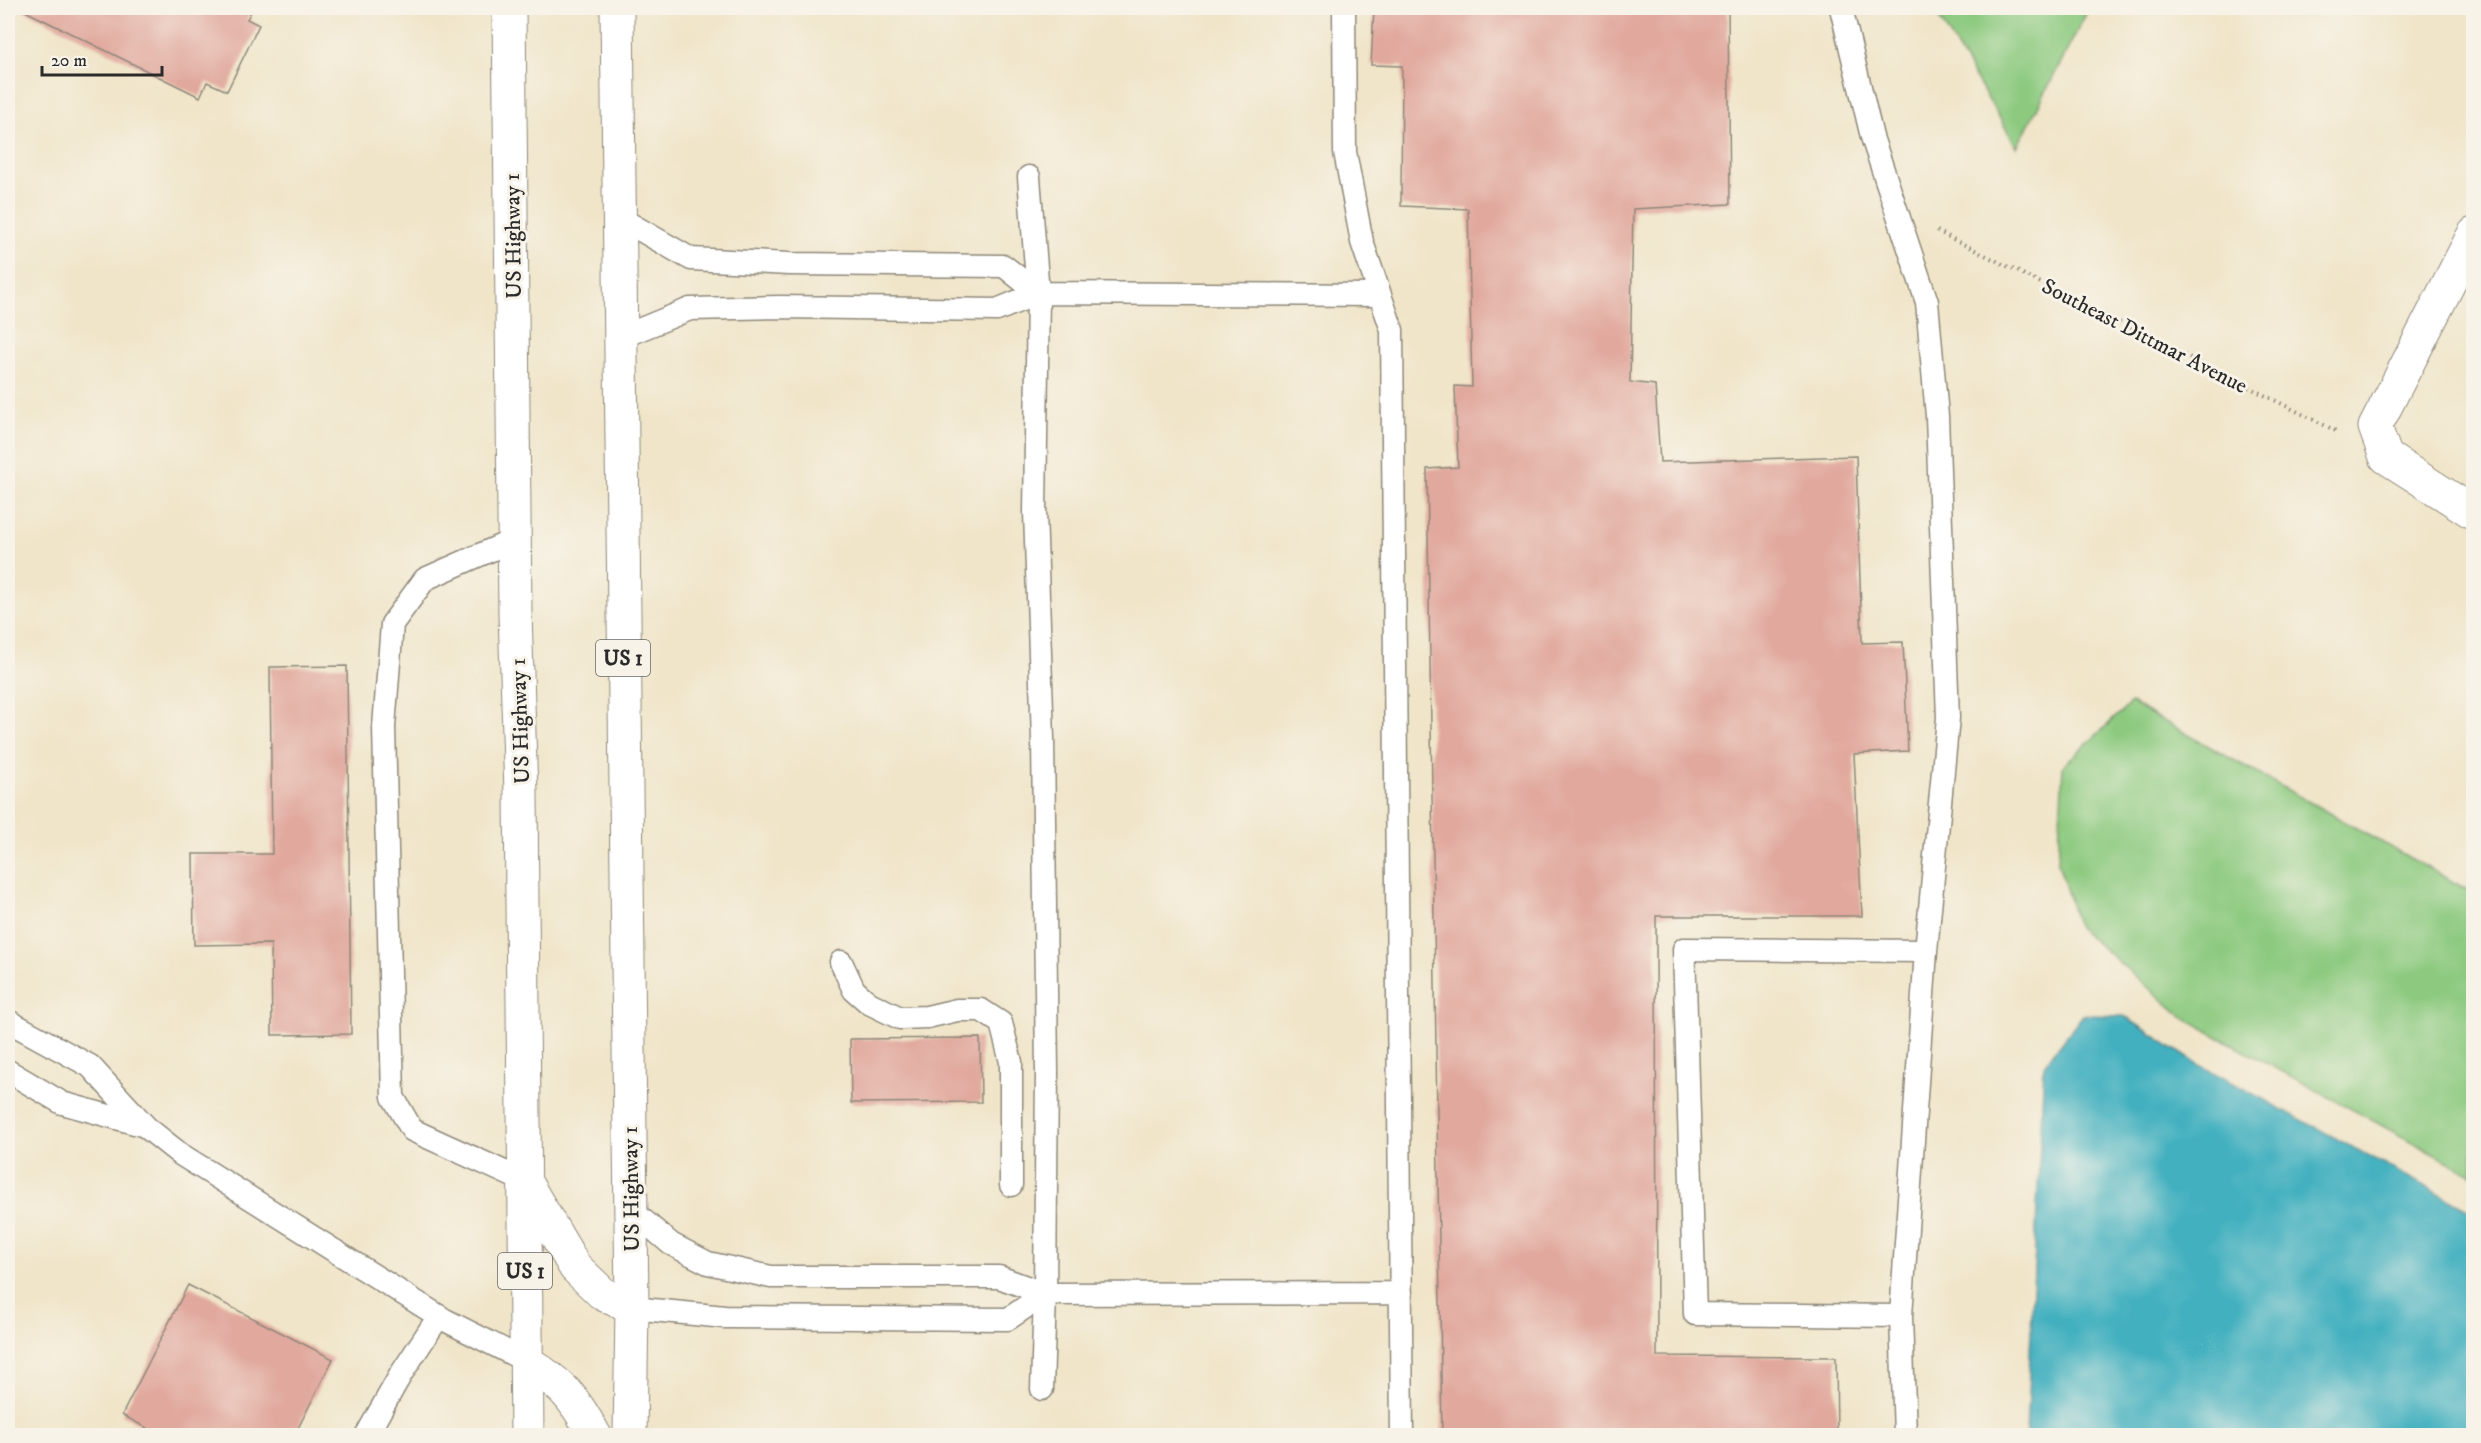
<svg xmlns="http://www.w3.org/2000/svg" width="2481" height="1443" font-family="'IM FELL DW Pica',serif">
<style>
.green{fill:#8dca80;stroke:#5c7a56;stroke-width:1.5}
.water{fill:#42b0bf;stroke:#366e75;stroke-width:1.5}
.building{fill:#e1a89d}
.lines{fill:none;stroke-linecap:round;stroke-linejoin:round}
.service-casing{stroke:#8e887a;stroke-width:25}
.minor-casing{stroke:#8e887a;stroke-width:35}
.primary-casing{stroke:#8e887a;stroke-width:35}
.path{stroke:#8e887a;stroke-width:4;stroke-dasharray:1.5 4.5;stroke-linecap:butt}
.service{stroke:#fff;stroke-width:22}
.minor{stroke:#fff;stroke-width:33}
.primary{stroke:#fff;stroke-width:33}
.labels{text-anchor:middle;stroke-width:6;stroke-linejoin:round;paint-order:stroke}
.shield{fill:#f7f3e8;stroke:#686764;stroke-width:1.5}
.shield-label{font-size:21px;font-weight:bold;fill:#2b2b2b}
.street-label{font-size:22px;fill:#2b2b2b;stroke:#f7f3e8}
</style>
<rect width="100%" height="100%" fill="#f7f3e8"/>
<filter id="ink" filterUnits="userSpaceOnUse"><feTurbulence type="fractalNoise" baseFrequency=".0167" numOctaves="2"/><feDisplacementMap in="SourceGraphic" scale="12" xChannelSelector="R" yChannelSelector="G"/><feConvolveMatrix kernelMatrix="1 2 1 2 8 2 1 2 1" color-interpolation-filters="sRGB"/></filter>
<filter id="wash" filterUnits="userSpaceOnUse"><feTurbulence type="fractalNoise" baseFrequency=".008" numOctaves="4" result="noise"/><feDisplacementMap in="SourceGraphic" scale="24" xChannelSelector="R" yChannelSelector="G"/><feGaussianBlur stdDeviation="1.35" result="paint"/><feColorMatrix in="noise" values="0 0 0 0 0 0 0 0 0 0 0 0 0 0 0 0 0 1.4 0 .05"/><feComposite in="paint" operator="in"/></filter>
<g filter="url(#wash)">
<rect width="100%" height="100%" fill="#f0e5c9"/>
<path class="green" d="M1933,8H2089L2017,147Z
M2131,703L2473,893V1175L2185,1019L2078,927L2058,863L2063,766Z"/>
<path class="water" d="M2083,1015L2124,1016L2196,1063L2473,1212V1435H2026L2044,1065Z"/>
<g id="blocks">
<path class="building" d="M19,8H253L247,19L259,25L227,91L207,82L200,97Z
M1374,8H1728L1730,204L1633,209L1630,382L1655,385L1660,462L1856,456L1862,643L1903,642L1908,751L1854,754L1862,916H1656L1657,1356L1836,1357L1837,1436H1442L1427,469L1458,467L1455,386L1472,387L1468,209L1401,206L1402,66L1371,65Z
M347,666L351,1034L272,1035L271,944L194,945L193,854H272L270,667Z
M980,1038L981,1102L851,1103L850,1039Z
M188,1285L333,1359L294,1436H162L122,1415Z"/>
</g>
</g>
<g filter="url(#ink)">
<use href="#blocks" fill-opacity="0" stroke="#8e887a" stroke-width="1.5"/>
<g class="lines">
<defs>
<path id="service" d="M1344,8L1345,152L1362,242L1392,330L1402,1436
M1841,8L1872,137L1927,302L1937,416L1948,718L1926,951L1901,1316L1905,1436
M1029,177L1038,293L1035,512L1043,739L1047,1072L1045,1294L1042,1389
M618,217L691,259L789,264L1004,266L1038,293
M619,338L690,309L780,307L997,310L1038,293L1380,295
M516,539L425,579L392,624L384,727L393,1097L412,1130L524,1181
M841,962L854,990L869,1003L900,1018L927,1017L957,1010H981L1001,1023L1011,1062V1185
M8,1021L90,1066L146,1127L180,1154L445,1320L526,1361
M8,1071L62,1103L145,1126
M631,1210L671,1244L708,1263L771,1277H999L1045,1294L1401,1293
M632,1308L725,1317L1008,1319L1045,1294
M1901,1316L1695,1314L1684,949L1926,951
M366,1436L401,1374L439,1316"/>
<path id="minor" d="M2474,234L2375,427L2386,457L2474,513"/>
<path id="primary" d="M509,8L515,614L521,793L527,1436
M617,8L632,1308L630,1436
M525,1182L575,1267L603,1294L632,1308
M526,1361C564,1386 573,1396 595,1436"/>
</defs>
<use href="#service" class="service-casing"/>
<use href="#minor" class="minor-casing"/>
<use href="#primary" class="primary-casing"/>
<path class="path" d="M1937,231L2338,432"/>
<use href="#service" class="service"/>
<use href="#minor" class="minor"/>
<use href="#primary" class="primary"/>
</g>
</g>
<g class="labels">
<g class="shield">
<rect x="596" y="640" width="54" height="36" rx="4.5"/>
<rect x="498" y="1253" width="54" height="36" rx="4.5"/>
</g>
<g class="shield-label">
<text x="623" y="665">US 1</text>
<text x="525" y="1278">US 1</text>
</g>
<g class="street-label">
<text transform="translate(512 236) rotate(-91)" y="8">US Highway 1</text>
<text transform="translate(2145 335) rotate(27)" y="8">Southeast Dittmar Avenue</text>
<text transform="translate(519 721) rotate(-92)" y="8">US Highway 1</text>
<text transform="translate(630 1189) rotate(-91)" y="8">US Highway 1</text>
</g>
</g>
<rect width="2481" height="1443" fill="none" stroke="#f7f3e8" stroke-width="30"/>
<path d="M42 66v9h120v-9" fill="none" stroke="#2b2b2b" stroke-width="3"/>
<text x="51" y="66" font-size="18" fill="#2b2b2b" stroke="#f7f3e8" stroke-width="4.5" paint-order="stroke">20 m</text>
</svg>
